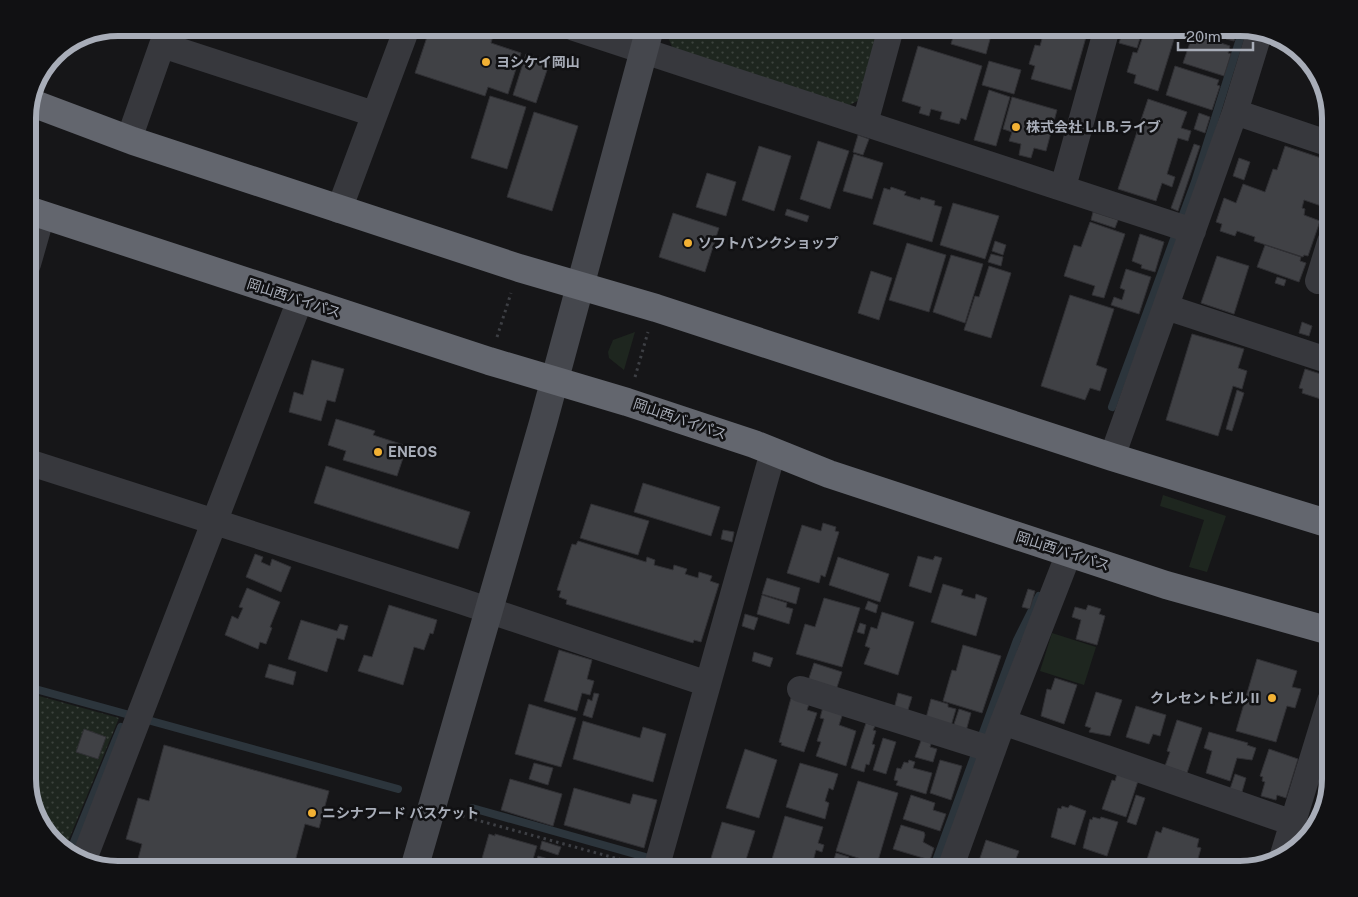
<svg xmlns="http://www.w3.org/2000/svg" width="1358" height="897" font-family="'Public Sans','Noto Sans JP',sans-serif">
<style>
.grass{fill:#1e261f}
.park{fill:url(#park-dots)}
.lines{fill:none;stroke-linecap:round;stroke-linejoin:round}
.stream{stroke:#2c353c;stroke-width:8}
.building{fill:#404145;stroke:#303034}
.path{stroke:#3d3f44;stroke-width:3;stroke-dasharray:2.5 4;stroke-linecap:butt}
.street{stroke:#37383d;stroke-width:26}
.secondary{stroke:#45474d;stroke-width:28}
.highway{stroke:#63666e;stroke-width:28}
.poi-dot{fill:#f2b134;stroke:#111113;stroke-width:2}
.labels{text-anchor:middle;stroke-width:5;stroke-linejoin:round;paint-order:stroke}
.poi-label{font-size:14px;font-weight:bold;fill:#a8adb8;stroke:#111113;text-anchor:start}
.street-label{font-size:14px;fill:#a8adb8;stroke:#111113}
.rim{fill:none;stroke:#a8adb8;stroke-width:6}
</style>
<defs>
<pattern id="park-dots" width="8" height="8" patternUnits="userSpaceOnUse" patternTransform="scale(1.25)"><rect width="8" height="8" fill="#1e261f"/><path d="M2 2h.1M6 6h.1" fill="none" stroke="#3c433d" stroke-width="1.8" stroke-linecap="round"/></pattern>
</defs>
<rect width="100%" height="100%" fill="#161618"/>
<path class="grass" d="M635,332L624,370L609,358L608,352L613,340Z
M1163,495L1226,516L1207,572L1189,567L1204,520L1160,506Z
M1052,633L1096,647L1084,685L1040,671Z"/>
<path class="park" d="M669,28H879L859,100L846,107L674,51L667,35Z
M28,693L119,718L65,849L40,824L28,784Z"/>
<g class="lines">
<path class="stream" d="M1112,407L1195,182L1243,29
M28,687L398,789
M472,808L688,869
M69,854L121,727
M933,869L1017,640L1039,596"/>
</g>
<path class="building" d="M430,28H483L482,32L493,36L491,43L521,53L508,94L488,87L485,96L415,73Z
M951,28H993L986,54L951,44L954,34L950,33Z
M1045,28H1079L1088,30L1071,90L1031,79L1035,66L1029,64L1035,45L1040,46Z
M1124,28H1143L1137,48L1119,43Z
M1146,28L1175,36L1158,91L1134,83L1136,75L1127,72L1133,52L1137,53Z
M1194,28H1223L1220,38L1193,29Z
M1229,28H1238L1234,41L1226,39Z
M1193,34L1230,46L1228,53L1231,54L1224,76L1183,63Z
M918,46L982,66L966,120L961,118L959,124L940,119L942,112L931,109L929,116L919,113L921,107L902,101Z
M526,54L550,61L536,103L513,95Z
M989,61L1021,70L1014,94L982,85Z
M1175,66L1219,80L1217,85L1220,86L1212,110L1166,95Z
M989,90L1010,97L996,146L974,140Z
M490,96L526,107L507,169L471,158Z
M1012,97L1057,110L1046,151L1034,148L1031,158L1019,155L1021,144L1009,141L1012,132L1003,129Z
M1148,99L1187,112L1181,128L1191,131L1188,141L1178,138L1167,174L1175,177L1172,187L1162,183L1156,201L1118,189Z
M534,112L578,126L552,211L507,197Z
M1199,113L1210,117L1205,133L1194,129Z
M858,135L869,139L863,155L853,152Z
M818,141L849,151L830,209L800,199Z
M1194,144L1200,146L1178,211L1171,208Z
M759,146L791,156L774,211L742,200Z
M1285,146L1330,161V196L1327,208L1304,200L1302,208L1305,209L1304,215L1320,221L1308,256L1304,255L1303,257L1254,241L1255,237L1237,231L1235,236L1220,231L1222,224L1216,222L1224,198L1236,203L1243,184L1265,192L1273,169L1277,170Z
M854,154L883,163L872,199L843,191Z
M1239,158L1250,162L1244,180L1233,176Z
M707,173L736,182L726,216L696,207Z
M891,187L906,192L904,195L920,200L921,197L935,201L934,205L942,207L932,242L873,224L884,188L890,190Z
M953,203L999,216L985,259L940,245Z
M787,209L809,216L807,222L785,215Z
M1093,212L1118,220L1115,228L1091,220Z
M673,213L719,228L705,272L659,257Z
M1090,222L1125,234L1104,298L1092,295L1095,286L1064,276L1074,245L1081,247Z
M1140,234L1164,242L1155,272L1141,268L1142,265L1132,261Z
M995,241L1006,245L1003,255L992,251Z
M907,243L946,255L929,312L889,300Z
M1265,245L1301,257L1300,261L1306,263L1299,282L1257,267Z
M991,254L1003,257L1001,266L988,262Z
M951,255L983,264L965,323L933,312Z
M1217,256L1249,266L1234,314L1201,303Z
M989,266L1011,273L991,338L964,330L975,296L979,297Z
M1126,269L1151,277L1139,314L1111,305L1114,297L1122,300L1125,290L1120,288Z
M871,271L892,278L879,320L858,313Z
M1277,277L1286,280L1284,286L1275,283Z
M1070,295L1114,309L1096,365L1107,369L1100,391L1090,388L1085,400L1041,386Z
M1302,322L1312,326L1309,336L1299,333Z
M1192,334L1244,349L1238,368L1247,371L1242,389L1233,386L1218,436L1166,420Z
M312,360L344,369L335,402L327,400L321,421L289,412L294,392L303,395Z
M1305,369L1330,377V402L1302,393L1303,389L1299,388Z
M1237,390L1244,393L1232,431L1226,429Z
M336,419L375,431L373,435L407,446L397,476L343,460L346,451L328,445Z
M326,466L470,512L458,549L314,503Z
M643,483L720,507L711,536L634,512Z
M591,504L649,521L638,555L580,538Z
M823,523L836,527L835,531L839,532L825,577L821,575L819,583L787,573L802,525L821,531Z
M723,530L734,532L732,542L721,539Z
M578,541L646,562L647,557L655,560L654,565L673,570L674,565L687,569L685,574L698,578L699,572L712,576L710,581L719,584L701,642L694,640L693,643L566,604L567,600L559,597L561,591L557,590L572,544L576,545Z
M255,554L263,557L261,562L270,566L272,559L291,567L281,592L246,577Z
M918,556L933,560L935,556L942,558L931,593L909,586Z
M838,557L889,574L880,602L829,585Z
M767,578L800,588L796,604L762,594Z
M943,584L963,590L961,595L975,599L976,594L987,598L976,636L931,622Z
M247,588L280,602L270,627L272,628L266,644L260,642L258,649L225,635L232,616L238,619L243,608L239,607Z
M1028,589L1035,591L1030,609L1022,607Z
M762,595L787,603L786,607L793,609L789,624L757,614Z
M824,598L860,608L842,667L796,654L805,624L815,627Z
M868,601L878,605L876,613L865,609Z
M389,605L437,620L433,634L430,633L424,650L414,647L403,685L358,671L364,655L372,657Z
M1088,605L1101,609L1099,614L1105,616L1097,645L1076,639L1081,620L1072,617L1075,607L1086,610Z
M882,612L914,622L898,675L864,664L870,648L865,646L871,627L877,629Z
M745,614L758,618L754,630L742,626Z
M301,620L337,631L340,624L348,626L344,640L337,638L327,672L288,659Z
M860,623L866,625L864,634L857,632Z
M963,645L1001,656L982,713L943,701L952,670L956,671Z
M559,650L592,660L587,679L594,681L590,695L582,693L577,711L544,701Z
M754,652L773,658L770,667L752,661Z
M1257,659L1297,671L1292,687L1301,689L1295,708L1287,706L1276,742L1236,731Z
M814,663L842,672L836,690L808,681Z
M269,664L296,672L293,685L265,677Z
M1055,678L1077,685L1064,724L1041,716L1047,689L1051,690Z
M1096,692L1122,700L1110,736L1089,732L1091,728L1085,726Z
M594,693L599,694L592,718L583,715L588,699L592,701Z
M898,693L912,697L907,713L894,709Z
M791,698L810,701L807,710L817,713L804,752L781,745L782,743L779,742Z
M931,699L948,704V707L956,709L951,726L926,718Z
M529,704L576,718L561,767L515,754Z
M1136,706L1166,715L1160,736L1153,734L1149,744L1126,737Z
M823,707L843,713L839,725L856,731L846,766L816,756L821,742L817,741L824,719L820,718Z
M959,709L971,713L966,731L953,727Z
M1177,720L1202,728L1187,773L1165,766L1170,752L1167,751Z
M583,721L640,738L643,727L666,734L653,782L573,759Z
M866,723L875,726L873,730L876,731L872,744L875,745L869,765L866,764L864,772L851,768Z
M84,729L106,737L98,759L76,752Z
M1209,732L1248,743L1247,745L1256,748L1252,760L1237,758L1230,781L1206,773L1212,751L1204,748Z
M883,738L896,742L886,774L873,770Z
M922,738L932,741L930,747L937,749L933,762L915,757Z
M164,745L329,791L319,828L305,824L293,869H161L156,868L157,864L138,859L142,844L126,839L138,798L149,801Z
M745,749L777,760L759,818L726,808Z
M1269,749L1298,759L1286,798L1277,795L1276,800L1261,796L1265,782L1262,781L1263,777L1260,776Z
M909,760L915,762L913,768L932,773L926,794L896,785L898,781L894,780L897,768L901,769L904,762L908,763Z
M940,760L962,766L951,800L930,793Z
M534,763L553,768L548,785L529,779Z
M800,763L838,774L833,790L829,788L825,801L829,803L825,819L786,807Z
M1117,774L1138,781L1126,817L1102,809L1112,780L1115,781Z
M1235,774L1246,778L1242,792L1230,789Z
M510,779L562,794L553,826L501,810Z
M858,781L898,793L877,864L836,851Z
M574,788L630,804L633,794L657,800L644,848L564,825Z
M911,795L935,803L933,810L946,814L940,831L903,819Z
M1136,795L1145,798L1136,825L1127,822Z
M1070,805L1086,811L1075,845L1051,837L1058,808L1061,809L1062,806L1068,808Z
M785,816L823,827L818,843L824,845L822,852L816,850L811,869H769Z
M1093,817L1100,819L1101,817L1118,822L1107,856L1083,848L1090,819L1092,820Z
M722,822L755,831L743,869L708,868Z
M901,825L924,832L925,835L923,842L934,848L930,860L893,849Z
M1163,827L1199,839L1197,847L1201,848L1195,869H1144L1156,831L1161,833Z
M489,834L495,836V834L537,846L530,869H479Z
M986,840L1019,851L1015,861L1020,863L1018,869H973L976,860L979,861Z
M542,841L561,847L558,855L540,849Z
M836,853L849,857L845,869H831Z
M538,856L576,867V869H534Z
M1218,862L1242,869H1216Z"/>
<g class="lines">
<path class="path" d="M497,337L511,293
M635,377L648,332
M462,816L633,863"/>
<path class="street" d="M574,28L1193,231
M1235,112L1330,144
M865,123L891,28
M129,139L162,45L374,114
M1063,187L1107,28
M339,210L407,28
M28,264L42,215
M1318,281L1330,242
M1166,307L1330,361
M1112,457L1235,112L1259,34
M28,462L458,600L708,684
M800,689L993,750
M1003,722L1293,823
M1282,858L1330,701
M84,859L300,300
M656,869L773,452
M950,869L1003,722L1069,553"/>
<path class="secondary" d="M414,869L543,423L650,28"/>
<path class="highway" d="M32,103L133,141L519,268L656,308L1112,457L1330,524
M28,210L489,361L627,402L754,444L829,474L1166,585L1330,631"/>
</g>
<g class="poi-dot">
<circle cx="486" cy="62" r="5"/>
<circle cx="1016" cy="127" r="5"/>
<circle cx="688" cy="243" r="5"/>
<circle cx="378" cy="452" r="5"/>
<circle cx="1272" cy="698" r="5"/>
<circle cx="312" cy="813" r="5"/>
</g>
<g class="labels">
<g class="poi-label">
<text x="496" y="67">ヨシケイ岡山</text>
<text x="1026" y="132">株式会社 L.I.B.ライブ</text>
<text x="698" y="248">ソフトバンクショップ</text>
<text x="388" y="457">ENEOS</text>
<text x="1262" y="703" text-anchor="end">クレセントビルⅡ</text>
<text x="322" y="818">ニシナフード バスケット</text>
</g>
<g class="street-label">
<text transform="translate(294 298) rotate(18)" y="5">岡山西バイパス</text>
<text transform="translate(680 419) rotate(19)" y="5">岡山西バイパス</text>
<text transform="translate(1063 551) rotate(18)" y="5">岡山西バイパス</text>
</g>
</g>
<path d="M0 0H1358V897H0ZM118 36H1240A82 82 0 0 1 1322 118V779A82 82 0 0 1 1240 861H118A82 82 0 0 1 36 779V118A82 82 0 0 1 118 36Z" fill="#111113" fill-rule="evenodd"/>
<path class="rim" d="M118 36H1240A82 82 0 0 1 1322 118V779A82 82 0 0 1 1240 861H118A82 82 0 0 1 36 779V118A82 82 0 0 1 118 36Z"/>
<path d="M1178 42v8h75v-8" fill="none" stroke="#a8adb8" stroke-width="2.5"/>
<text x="1186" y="42" font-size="15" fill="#a8adb8" stroke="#111113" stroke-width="4" paint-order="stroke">20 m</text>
</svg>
